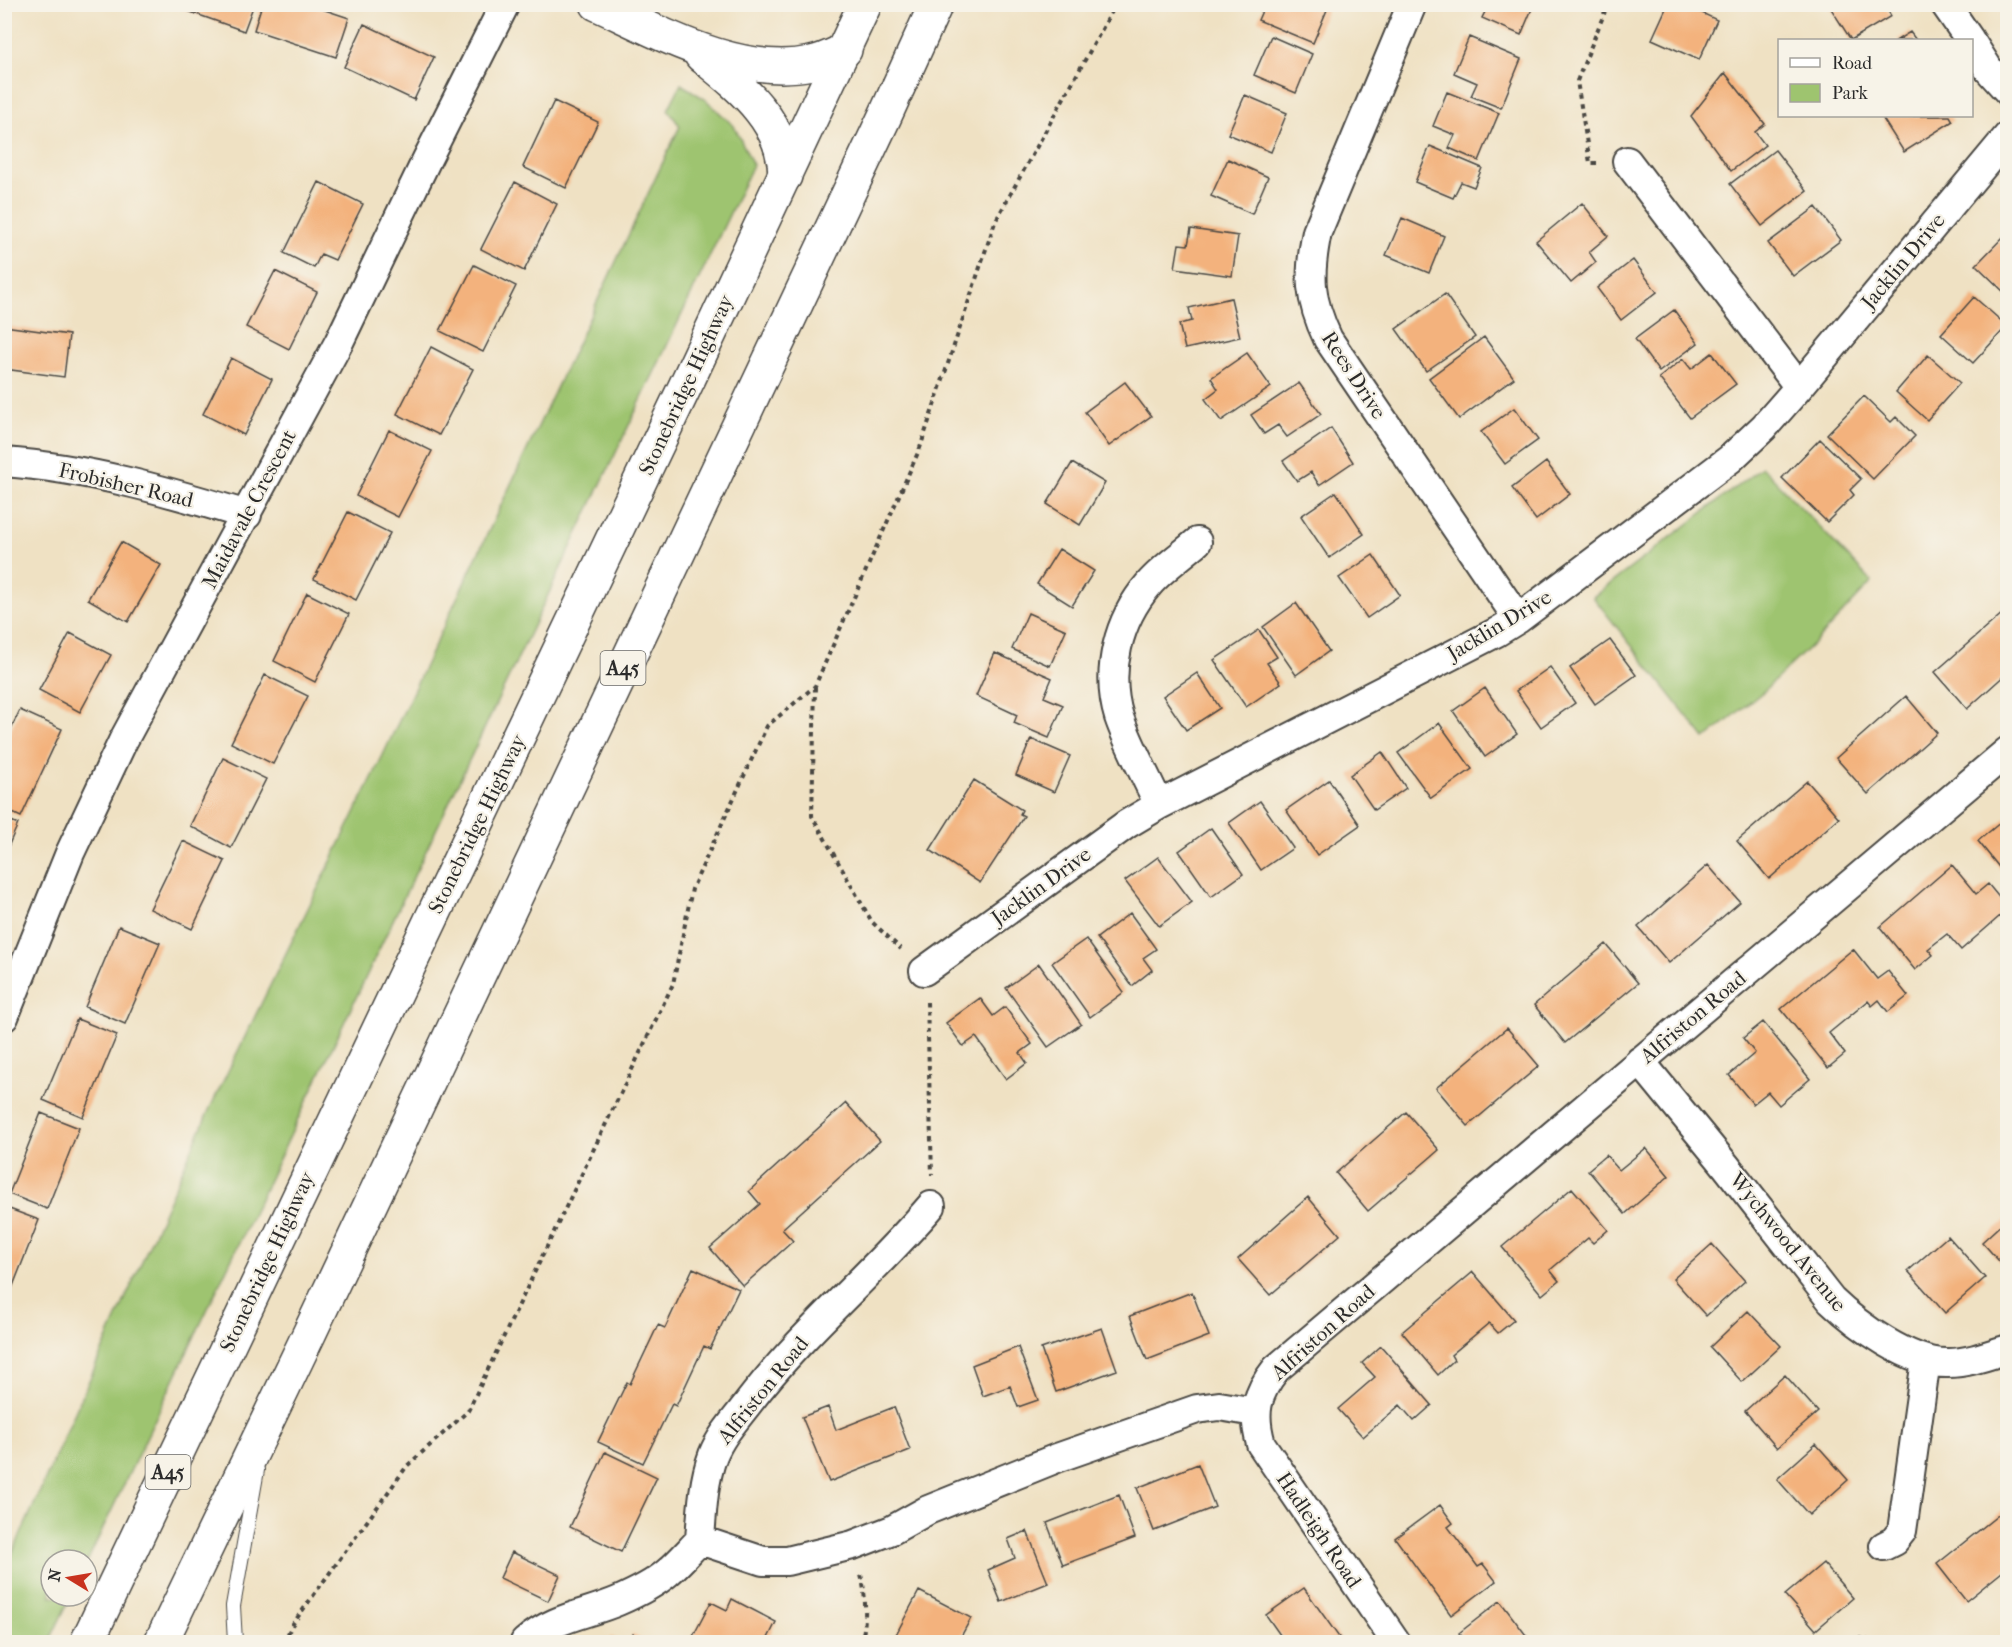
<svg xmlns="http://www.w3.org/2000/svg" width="2012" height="1647" font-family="'IM FELL French Canon',serif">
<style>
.green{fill:#9ec46f;stroke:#64784d;stroke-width:1.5}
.building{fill:#f3b27d}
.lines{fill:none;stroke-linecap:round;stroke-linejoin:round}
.lane-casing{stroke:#484642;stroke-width:16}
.street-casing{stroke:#484642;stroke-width:32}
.secondary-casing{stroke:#484642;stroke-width:36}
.highway-casing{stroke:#484642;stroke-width:36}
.path{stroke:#484642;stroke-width:4;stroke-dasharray:4.5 4.5;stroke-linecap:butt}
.lane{stroke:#fff;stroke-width:14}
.street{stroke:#fff;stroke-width:28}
.secondary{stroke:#fff;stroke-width:33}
.highway{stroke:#fff;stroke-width:33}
.labels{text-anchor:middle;stroke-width:4.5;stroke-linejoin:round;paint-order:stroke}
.shield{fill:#f7f3e8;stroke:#686764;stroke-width:1.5}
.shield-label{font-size:20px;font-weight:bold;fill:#2b2b2b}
.street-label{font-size:21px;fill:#2b2b2b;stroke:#f7f3e8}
</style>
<rect width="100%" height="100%" fill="#f7f3e8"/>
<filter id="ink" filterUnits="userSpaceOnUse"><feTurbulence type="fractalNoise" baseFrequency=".0167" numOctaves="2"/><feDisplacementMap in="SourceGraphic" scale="12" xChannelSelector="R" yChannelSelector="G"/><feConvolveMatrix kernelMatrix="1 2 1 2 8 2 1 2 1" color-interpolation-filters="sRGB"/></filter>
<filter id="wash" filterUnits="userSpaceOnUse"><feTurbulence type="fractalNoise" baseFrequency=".008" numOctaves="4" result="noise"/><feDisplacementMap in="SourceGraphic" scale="24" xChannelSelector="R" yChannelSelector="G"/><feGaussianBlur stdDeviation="1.35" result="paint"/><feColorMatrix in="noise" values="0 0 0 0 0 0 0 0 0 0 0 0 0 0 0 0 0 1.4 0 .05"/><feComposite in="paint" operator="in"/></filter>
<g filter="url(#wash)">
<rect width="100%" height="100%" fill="#efe1c3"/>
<path class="green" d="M681,84L705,99L734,126L753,165L87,1562V1560H51V1596H71L49,1642H5V1570L209,1110L374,774L680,126L668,110Z
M1762,467L1872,582L1821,636L1764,691L1705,739L1593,597Z"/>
<g id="blocks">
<path class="building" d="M168,4H254L244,31Z
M262,4H307L349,18L336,57L254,30Z
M1265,4H1327L1329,5L1313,43L1258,20Z
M1489,4H1534L1521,35L1482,18Z
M1668,4H1683L1717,20L1699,60L1652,39Z
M1834,4H1884L1891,16L1851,40L1830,7Z
M364,24L434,57L414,100L344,67Z
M1910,32L1916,40H1897Z
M1271,36L1312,54L1296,93L1254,75Z
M1469,37L1521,59L1501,108L1471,96L1477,83L1454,73Z
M1725,73L1765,124L1755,132L1765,145L1731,171L1691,116Z
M1447,92L1499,113L1479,161L1449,148L1455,135L1433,126Z
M1245,95L1287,113L1271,152L1228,134Z
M554,101L598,122L566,188L523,167Z
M1888,116H1950L1953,121L1904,152L1883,119Z
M1430,146L1482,168L1474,187L1461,182L1453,198L1415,182Z
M1775,150L1807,191L1762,226L1730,184Z
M1228,159L1268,177L1252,214L1211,196Z
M319,182L363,204L335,260L321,254L314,268L284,253Z
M515,182L557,204L524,271L481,249Z
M1582,203L1608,236L1589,252L1596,262L1571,283L1536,241Z
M1816,207L1841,240L1793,276L1768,243Z
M1402,218L1444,236L1429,273L1386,255Z
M1191,229L1238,236L1232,276L1175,268L1179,244L1188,245Z
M2007,233V292L2006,294L1976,265Z
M1633,260L1657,292L1621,320L1597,288Z
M474,265L516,286L483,352L440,331Z
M275,271L317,292L289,349L246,327Z
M1445,294L1475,337L1426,371L1396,329Z
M1974,297L2007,326L1973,363L1941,334Z
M1231,298L1240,337L1185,349L1179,324L1192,321L1189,308Z
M1674,310L1698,343L1659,372L1635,339Z
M4,326L69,335L64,377L4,369Z
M1484,337L1514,378L1459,419L1429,378Z
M431,347L473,369L439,435L397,414Z
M1247,353L1271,387L1221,421L1205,399L1218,389L1211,378Z
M1712,353L1736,384L1690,418L1659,378L1683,359L1691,369Z
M1928,355L1960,383L1927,420L1896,392Z
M231,358L272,379L244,435L203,414Z
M1125,382L1151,416L1109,446L1085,412Z
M1299,383L1321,414L1287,437L1278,425L1264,434L1251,415Z
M1864,396L1891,422L1896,417L1915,436L1873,479L1827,434Z
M1514,408L1538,440L1505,464L1481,432Z
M1331,428L1353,462L1319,485L1311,472L1297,481L1283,461Z
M389,430L432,451L398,517L356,496Z
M1820,439L1861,479L1850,490L1854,495L1827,522L1782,478Z
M1546,462L1570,494L1536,520L1512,488Z
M1072,463L1105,483L1080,525L1047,504Z
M1336,492L1364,534L1329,558L1301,516Z
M348,512L390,533L356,600L314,579Z
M121,542L161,565L128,622L88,599Z
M1059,549L1094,571L1072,606L1037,584Z
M1373,555L1400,595L1367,618L1339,578Z
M307,593L349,614L315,682L274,661Z
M1296,603L1329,651L1296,675L1263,627Z
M2004,612L2007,616V673L1967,709L1935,672Z
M1028,613L1066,630L1050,666L1012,649Z
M1259,630L1277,657L1267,663L1281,683L1246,707L1214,660Z
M70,633L111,655L80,712L39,690Z
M1610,640L1636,675L1595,704L1570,668Z
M995,653L1052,678L1044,697L1063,705L1049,738L1014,723L1017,715L976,696Z
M1550,667L1575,703L1541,727L1516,691Z
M1197,673L1220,708L1186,730L1163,696Z
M265,675L308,696L273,764L231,743Z
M1485,688L1517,734L1485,757L1453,711Z
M1906,696L1937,733L1868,794L1836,758Z
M20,710L62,729L21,817L4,809V743Z
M1439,723L1472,769L1431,798L1398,753Z
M1031,739L1070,756L1054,792L1016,775Z
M1382,752L1406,788L1374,810L1350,775Z
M223,758L266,779L231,848L190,826Z
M974,780L1022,810L1020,814L1024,816L980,883L930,850Z
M1329,780L1360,825L1317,855L1286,810Z
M1807,781L1839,818L1769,879L1737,841Z
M1260,801L1293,848L1261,870L1229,823Z
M2007,817V877L1978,841Z
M4,818L18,824L4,856Z
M1211,828L1243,874L1211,897L1179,851Z
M183,841L225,861L192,929L150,909Z
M1158,857L1192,902L1159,926L1125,881Z
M1708,865L1740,902L1669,963L1638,927Z
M1952,865L1976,894L1988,884L2007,907V910L1961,950L1947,934L1928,949L1933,955L1915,970L1880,927Z
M1130,913L1156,949L1143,958L1152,970L1132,986L1097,938Z
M119,926L160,943L125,1024L85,1007Z
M1086,939L1124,992L1090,1017L1052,963Z
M1606,944L1638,983L1565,1043L1534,1005Z
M1853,949L1877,979L1888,971L1908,996L1888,1012L1879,1000L1872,1006L1868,1001L1829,1033L1845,1054L1828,1068L1781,1009Z
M1039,964L1081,1024L1048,1047L1006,988Z
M980,998L993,1016L1005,1007L1032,1044L1020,1053L1027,1063L1006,1079L976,1037L963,1046L946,1023Z
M77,1019L117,1035L83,1117L43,1100Z
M1763,1022L1810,1079L1779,1105L1768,1092L1753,1104L1729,1075L1755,1053L1743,1038Z
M1507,1028L1539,1066L1468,1126L1436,1088Z
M846,1103L880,1141L782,1229L793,1241L743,1286L710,1248L760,1204L749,1191Z
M1406,1112L1439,1150L1368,1211L1336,1173Z
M41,1113L79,1128L47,1209L9,1194Z
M1646,1148L1669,1176L1625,1214L1588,1170L1606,1155L1619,1170Z
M1572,1188L1608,1230L1593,1243L1588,1238L1550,1270L1559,1281L1542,1295L1502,1247Z
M1308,1197L1340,1235L1270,1295L1238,1259Z
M4,1207L39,1220L7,1301L4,1300Z
M2007,1219V1270L1982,1242Z
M1948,1236L1985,1278L1945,1313L1908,1271Z
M1712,1244L1745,1281L1706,1316L1673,1279Z
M693,1268L739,1289L710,1349L704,1346L676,1406L672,1404L643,1463L598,1442L627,1382L630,1384L658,1325L665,1328Z
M1473,1272L1514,1320L1498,1333L1489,1323L1451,1355L1454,1360L1438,1375L1402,1332Z
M1192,1292L1209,1336L1147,1360L1130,1316Z
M1748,1311L1781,1346L1742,1382L1710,1347Z
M1102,1328L1117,1370L1056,1392L1041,1349Z
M1381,1346L1432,1405L1414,1421L1400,1405L1363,1437L1338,1409L1375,1377L1362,1363Z
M1018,1347L1038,1400L1018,1407L1010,1386L983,1396L972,1365Z
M1785,1375L1818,1412L1777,1448L1745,1411Z
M828,1407L836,1430L894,1407L910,1450L829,1482L802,1417Z
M1816,1444L1848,1480L1809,1515L1777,1479Z
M605,1452L657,1477L621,1552L570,1527Z
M1198,1464L1215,1507L1154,1531L1137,1488Z
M1119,1495L1135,1538L1063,1565L1047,1523Z
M1440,1505L1453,1523L1448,1527L1464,1548L1478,1567L1483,1564L1496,1581L1451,1615L1395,1538Z
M2007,1508V1568L1966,1601L1937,1564Z
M1027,1531L1048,1583L1001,1602L988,1570L1015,1558L1008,1539Z
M512,1552L560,1575L548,1601L500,1578Z
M1823,1563L1853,1598L1816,1630L1785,1595Z
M1304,1588L1341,1640L1338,1642H1285L1266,1615Z
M919,1591L971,1618L958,1642H892Z
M732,1599L776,1622L766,1642H696L691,1640L711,1602L727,1610Z
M1500,1601L1529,1639L1525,1642H1467L1459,1633Z
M633,1634L648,1642H629Z
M611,1637L622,1642H608Z
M1860,1637L1883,1642H1859Z"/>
</g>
</g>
<g filter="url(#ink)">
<use href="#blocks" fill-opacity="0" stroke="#484642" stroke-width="1.5"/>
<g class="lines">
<defs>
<path id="lane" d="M235,1642L233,1606L257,1470"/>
<path id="street" d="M1412,4L1317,232C1308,275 1309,299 1328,339L1518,619
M1945,4L1970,40
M1972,43L1989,70L2008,91
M1627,161L1799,387
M4,462C88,468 167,491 247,515
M1159,805C1147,778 1128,744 1119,717C1105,671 1118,620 1149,584C1163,568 1181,556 1197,542
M924,971L1127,824L1159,805L1497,632L1518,619L1730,459L1764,427L1799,387L2008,136
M4,1017L70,853L123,741L339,342L427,159L505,4
M1640,1061L1726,1166L1831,1300C1857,1325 1910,1364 1948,1363C1968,1363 1989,1355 2008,1349
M931,1206C873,1274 803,1331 749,1402C736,1419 721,1435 713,1455C703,1482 702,1512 700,1540L763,1561H787L853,1545L892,1530L928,1510L1057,1458L1197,1409L1219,1406L1255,1412
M1884,1546L1894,1541L1902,1531L1926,1360
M525,1642C554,1617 585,1615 618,1601C634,1594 653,1585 667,1573C679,1563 689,1551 700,1540
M1396,1642L1261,1444C1252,1413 1256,1394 1276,1369L2008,751"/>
<path id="secondary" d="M597,4C660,33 740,78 811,63C823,61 834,55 845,50
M701,55C740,87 785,121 785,176"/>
<path id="highway" d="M87,1642L690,376L865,4
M161,1642L310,1332L885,116L936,4"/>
</defs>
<use href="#lane" class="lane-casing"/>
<use href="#street" class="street-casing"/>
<use href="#secondary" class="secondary-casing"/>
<use href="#highway" class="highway-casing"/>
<path class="path" d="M1597,163H1590L1577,81L1608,4
M815,687L812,816L872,922L901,949
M927,1002L932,1175
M284,1642L292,1625L407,1466L468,1411L673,984L692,889L767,726L815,686L920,448L995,222L1116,4
M861,1642C867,1625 866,1593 861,1575"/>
<use href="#lane" class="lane"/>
<use href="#street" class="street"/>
<use href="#secondary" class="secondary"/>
<use href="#highway" class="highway"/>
</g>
</g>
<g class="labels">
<g class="shield">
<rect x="600.5" y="651" width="45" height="34" rx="4.5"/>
<rect x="145.5" y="1455" width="45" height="34" rx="4.5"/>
</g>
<g class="shield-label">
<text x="623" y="675">A45</text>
<text x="168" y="1479">A45</text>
</g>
<g class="street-label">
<text transform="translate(1903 261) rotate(-50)" y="7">Jacklin Drive</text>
<text transform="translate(1354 375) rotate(57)" y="7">Rees Drive</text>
<text transform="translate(686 385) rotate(-65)" y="7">Stonebridge Highway</text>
<text transform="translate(126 485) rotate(13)" y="7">Frobisher Road</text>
<text transform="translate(249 509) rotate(-62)" y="7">Maidavale Crescent</text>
<text transform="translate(1499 625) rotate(-31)" y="7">Jacklin Drive</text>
<text transform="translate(477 824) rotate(-64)" y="7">Stonebridge Highway</text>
<text transform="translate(1041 886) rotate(-36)" y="7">Jacklin Drive</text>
<text transform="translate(1693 1017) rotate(-40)" y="7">Alfriston Road</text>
<text transform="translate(1788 1242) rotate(51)" y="7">Wychwood Avenue</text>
<text transform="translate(267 1262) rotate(-65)" y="7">Stonebridge Highway</text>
<text transform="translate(1323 1332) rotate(-42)" y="7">Alfriston Road</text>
<text transform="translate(763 1390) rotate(-51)" y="7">Alfriston Road</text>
<text transform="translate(1319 1530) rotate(56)" y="7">Hadleigh Road</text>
</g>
</g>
<rect width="2012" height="1647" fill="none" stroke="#f7f3e8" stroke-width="24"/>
<rect x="1778" y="39" width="195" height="78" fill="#f7f3e8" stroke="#a5a39c" stroke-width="1.5"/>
<rect x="1790" y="58" width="30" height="9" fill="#ffffff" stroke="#a5a39c" stroke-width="1.5"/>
<text x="1832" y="69" font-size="18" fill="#2b2b2b">Road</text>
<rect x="1790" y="84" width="30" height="18" fill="#9ec46f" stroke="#a5a39c" stroke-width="1.5"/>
<text x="1832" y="99" font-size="18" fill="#2b2b2b">Park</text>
<g transform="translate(69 1578) rotate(281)"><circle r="28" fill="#f7f3e8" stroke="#a5a39c" stroke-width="1.5"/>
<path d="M0-4.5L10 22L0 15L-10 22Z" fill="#c8321e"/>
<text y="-9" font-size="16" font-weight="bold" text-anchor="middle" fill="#2b2b2b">N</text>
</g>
</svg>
